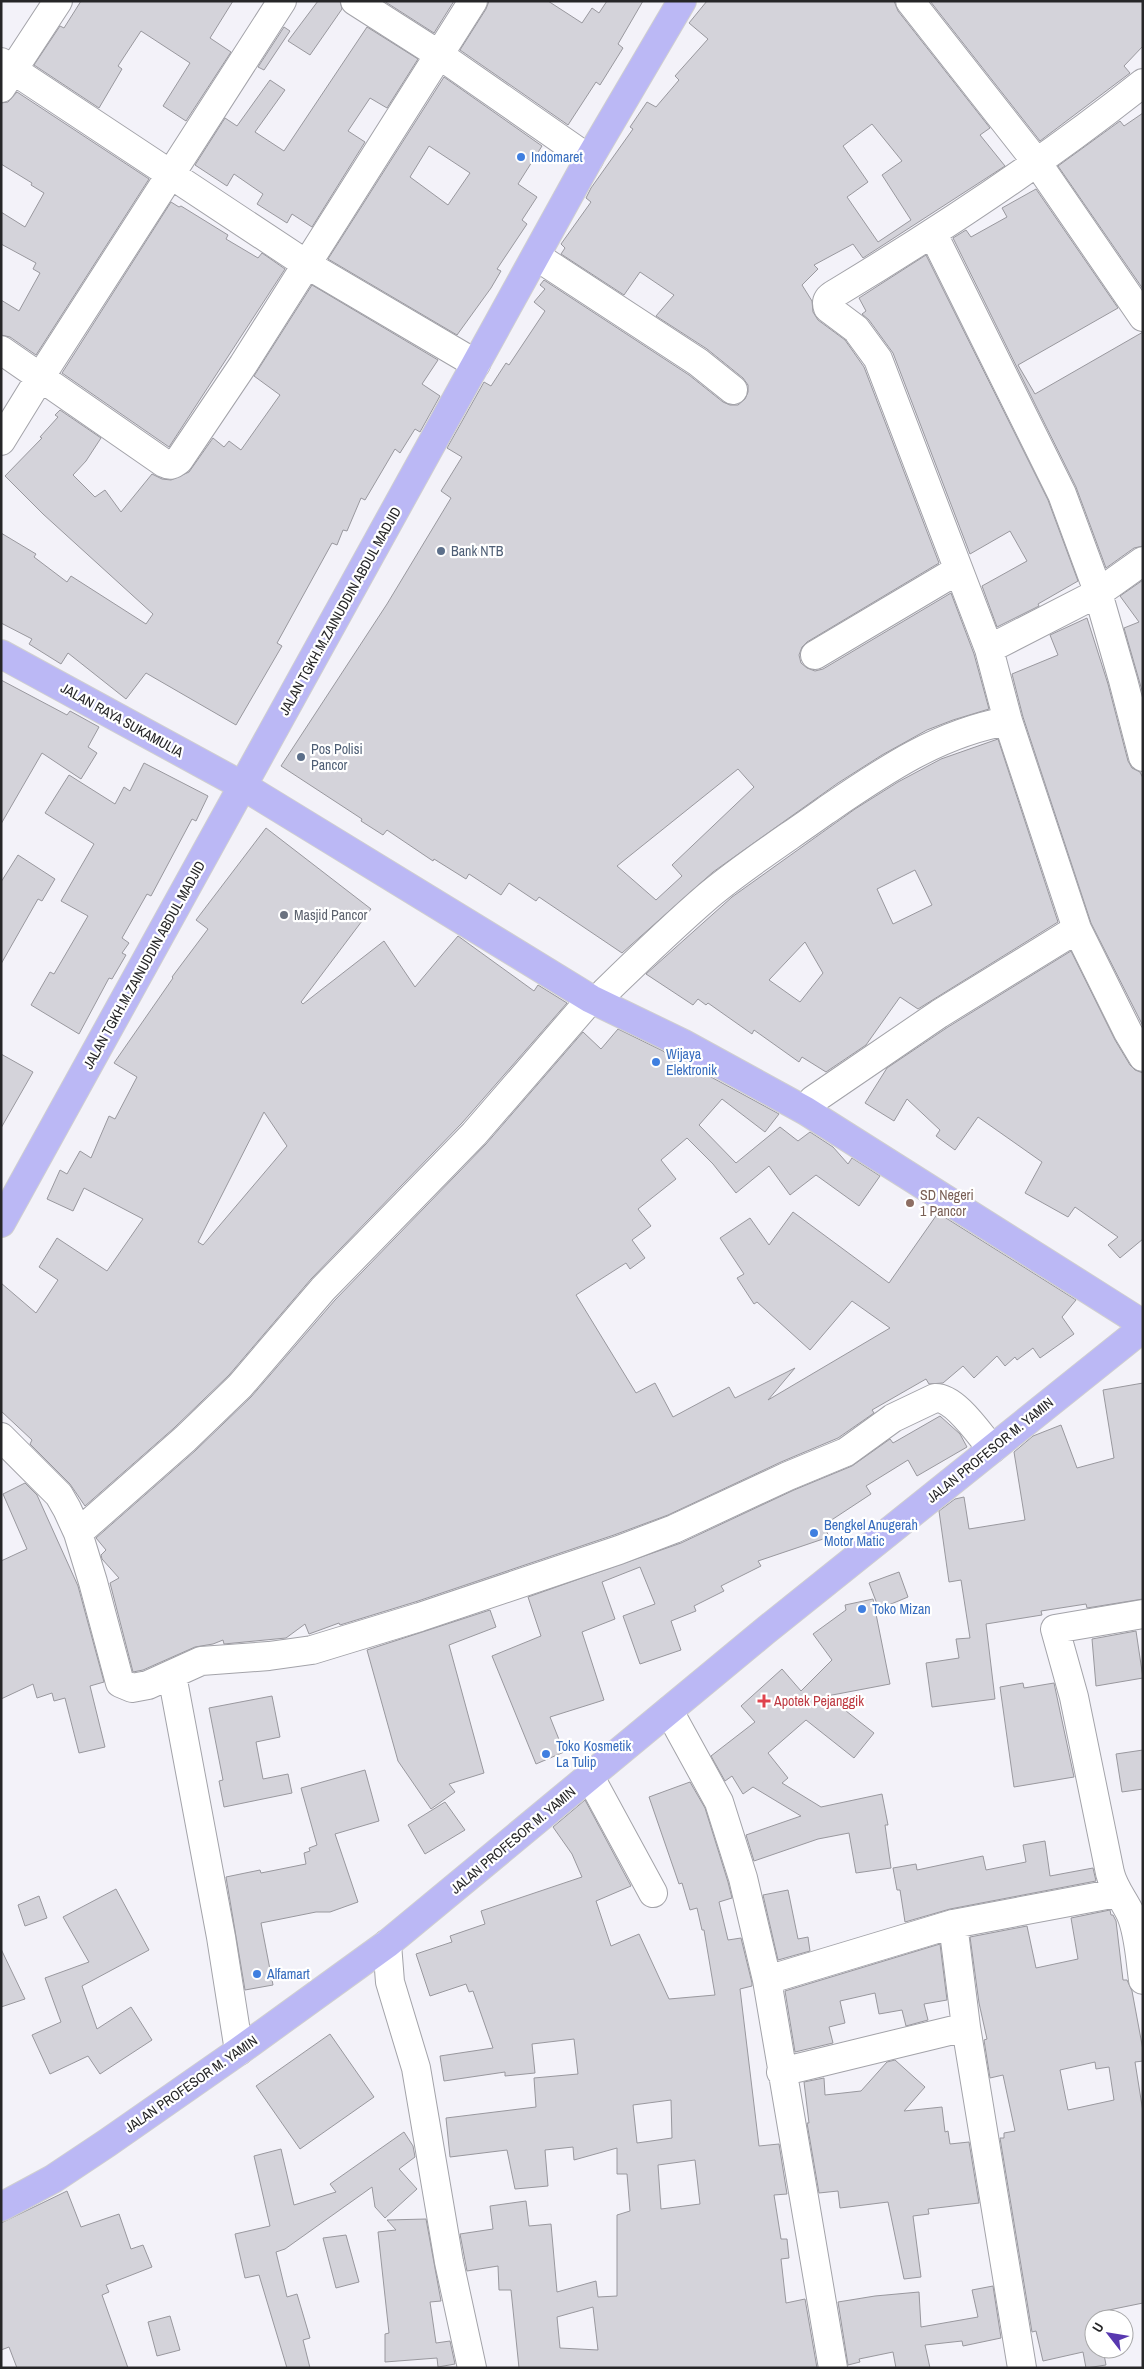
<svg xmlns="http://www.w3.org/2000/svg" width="1144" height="2369" font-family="'Archivo Narrow',sans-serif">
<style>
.building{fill:#d4d3da;stroke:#99989e;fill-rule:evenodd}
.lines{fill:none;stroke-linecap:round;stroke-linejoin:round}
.minor-casing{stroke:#a3a3a9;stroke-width:30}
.major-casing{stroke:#cfcfd0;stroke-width:30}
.minor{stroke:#fff;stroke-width:28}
.major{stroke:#bbb8f5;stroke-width:28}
.shop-dot{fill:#3f7fe0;stroke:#fff;stroke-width:2}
.service-dot{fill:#5c6f8a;stroke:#fff;stroke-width:2}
.worship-dot{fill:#6b7280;stroke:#fff;stroke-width:2}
.education-dot{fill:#8d6e63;stroke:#fff;stroke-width:2}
.health-dot{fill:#e0444e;stroke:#fff;stroke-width:2}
.labels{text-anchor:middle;stroke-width:4.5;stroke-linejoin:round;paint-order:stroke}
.shop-label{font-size:14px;fill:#366cbe;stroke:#fff;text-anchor:start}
.service-label{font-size:14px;fill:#4e5e75;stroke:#fff;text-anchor:start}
.street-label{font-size:14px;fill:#262628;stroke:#fff}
.worship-label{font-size:14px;fill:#5b616d;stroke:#fff;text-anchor:start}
.education-label{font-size:14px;fill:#785e54;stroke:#fff;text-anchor:start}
.health-label{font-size:14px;fill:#be3a42;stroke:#fff;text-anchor:start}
</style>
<rect width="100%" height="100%" fill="#f3f2f9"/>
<path class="building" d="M81,1H233L210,38L231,52L186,121L163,106L190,63L141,31L118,66L122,69L99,108L34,65L60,26L64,28Z
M318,1H340L342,9L310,55L288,41Z
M384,1H454L434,33Z
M489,1H548L582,23L592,8L599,13L607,1H643L618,44L623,48L600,85L596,82L568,125L460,50L486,9Z
M707,1H894L898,11L990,128L980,135L1005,166L863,258L853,244L814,265L818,269L802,285L812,301L813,312L818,320L845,340L864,367L939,563L807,642L802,647L799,655L801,663L807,668L815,671L823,669L951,593L974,654L989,709L953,720L927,730L882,755L838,783L713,872L622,953L539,897L536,901L509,883L501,895L469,874L466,879L434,859L433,861L387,830L383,835L361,821L362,819L281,766L387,604L451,498L441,491L462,457L447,448L484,382L491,386L506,363L509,365L545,311L534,302L545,289L540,285L544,280L689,375L723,402L730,405H738L745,399L748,392V385L743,378L707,349L656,316L674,295L640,272L624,295L561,254L565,248L561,244L591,202L586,198L591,188L633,129L630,127L647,102L656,107L679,80L675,76L708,39L689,23ZM872,124L902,161L882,175L911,220L878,242L847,197L868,182L843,146ZM738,769L754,787L672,865L682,876L656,900L617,866Z
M930,1H1143V46L1124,66L1130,73L1040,141Z
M284,27L290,31L264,70L258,67Z
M367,27L418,59L387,108L370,98L348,131L365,142L312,227L292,214L287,223L257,204L263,194L234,174L227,186L195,165L225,118L237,126L270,80L285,90L255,132L284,151Z
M444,77L542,146L518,184L537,197L522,220L527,224L497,269L501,271L491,288L457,335L328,259ZM429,146L470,173L448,205L410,177Z
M17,92L149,179L36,355L10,337L1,335V300L19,311L40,273L33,269L36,263L1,244V212L25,227L44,193L31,185L32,183L1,164V103L8,102Z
M1143,113V289L1058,166L1120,121L1124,126Z
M1036,189L1118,308L1018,365L1035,394L1143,332V546L1134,548L1106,568L1076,487L953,238L966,230L971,237L1007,217L1002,208Z
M171,202L179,207L181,206L228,235L226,239L258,258L262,253L285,269L169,447L62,373Z
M926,255L1048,500L1078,581L1038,604L1039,606L997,627L982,586L1027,561L1010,531L970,554L893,353L869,320L862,314L866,311L859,298Z
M312,285L438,360L422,384L440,396L420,432L415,429L400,453L395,449L365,500L361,498L347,531L343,530L337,545L332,543L277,643L282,646L236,725L146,673L126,699L68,653L61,664L29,644L32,639L1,623V533L36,554L34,557L67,582L71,576L146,624L153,614L43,514L5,476L42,438L40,437L58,417L55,415L60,410L101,438L86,461L73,475L95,497L105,490L121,512L152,474L162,479L171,480L189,472L213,438L224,447L229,441L241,450L280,395L254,376Z
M1143,580V694L1124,628L1139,622L1120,596Z
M1087,618L1108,684L1128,761L1132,768L1140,772L1143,778V1026L1091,923L1023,717L1012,674L1058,655L1050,635Z
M1,680L67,715L70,711L99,727L88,747L97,753L81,779L42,753L1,824Z
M998,739L1058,922L918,1009L900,997L866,1045L826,1072L802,1057L799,1062L754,1030L752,1034L708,1003L706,1005L698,999L693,1005L646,974L732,897L855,809L898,782L941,759ZM915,870L932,905L893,924L877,889ZM805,942L823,973L800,1002L769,980Z
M144,763L208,796L196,821L192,819L151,896L147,894L122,938L129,943L122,953L126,955L112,979L109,978L79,1034L31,1005L50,972L54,974L88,916L61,901L94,844L45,813L69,775L115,804L124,787L130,791Z
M266,828L371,909L301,1002L303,1004L384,941L415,987L458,936L534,991L538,985L567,1003L462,1123L311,1279L229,1375L174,1428L85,1506L70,1484L30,1444L32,1440L1,1411V1283L36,1313L58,1280L39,1267L57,1238L107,1271L143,1219L84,1188L73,1211L47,1199L60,1170L67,1174L80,1151L91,1158L109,1116L115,1119L137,1077L114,1063L173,978L172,977L208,929L196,920ZM264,1112L287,1146L203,1245L198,1242Z
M18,855L55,879L42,901L38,899L1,964V882Z
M1071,951L1115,1040L1130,1065L1135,1070L1143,1073V1239L1120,1258L1108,1245L1118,1237L1075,1207L1068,1217L1025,1193L1042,1162L978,1117L955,1150L936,1136L940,1130L907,1099L894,1121L865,1103L887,1068L948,1027Z
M618,1029L663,1051L685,1071L689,1065L779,1114L765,1132L722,1099L699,1125L736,1163L780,1127L798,1141L810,1132L833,1147L848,1164L852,1158L880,1176L859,1206L816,1175L790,1195L769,1166L736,1193L713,1164L687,1138L661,1160L676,1179L638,1209L651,1226L632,1240L645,1258L630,1269L626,1263L576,1295L636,1393L655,1383L673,1417L729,1387L735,1398L795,1368L768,1400L890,1328L852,1301L810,1350L757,1302L754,1304L737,1278L744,1274L720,1238L750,1218L769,1245L793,1212L889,1283L938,1213L1076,1300L1062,1317L1074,1334L1040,1358L1033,1348L1017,1360L1015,1357L1005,1366L997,1356L974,1378L963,1366L943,1383L929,1384L926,1379L872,1410L874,1413L838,1438L781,1462L668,1515L614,1535L415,1602L340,1625L339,1623L309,1634L305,1624L286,1638L224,1644L223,1640L213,1644L195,1647L143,1670L133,1672L110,1583L119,1578L102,1559L101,1555L106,1550L96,1538L195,1451L251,1397L335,1300L486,1144L583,1032L601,1049Z
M1,1054L33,1072L1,1128Z
M1143,1383V1599L1087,1608L1086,1604L1041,1611L1042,1615L986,1624L995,1699L932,1707L926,1663L959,1658L956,1639L970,1638L961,1580L949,1582L939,1511L955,1499L964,1497L969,1529L1025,1520L1014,1452L1033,1436L1061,1425L1077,1468L1114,1458L1103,1390Z
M940,1416L960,1434L967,1447L917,1476L908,1460L866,1486L871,1494L830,1521L831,1527L826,1530L829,1537L758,1561L761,1566L721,1586L724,1591L694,1606L696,1611L671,1621L681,1650L640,1664L623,1616L655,1604L640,1567L602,1582L615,1619L582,1632L604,1700L550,1717L564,1752L536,1764L492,1656L541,1636L528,1597L681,1543L794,1490L852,1466L890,1439L893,1443Z
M25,1483L37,1495L78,1586L104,1682L90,1686L105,1747L79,1753L65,1698L54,1701L52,1693L37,1698L33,1684L1,1699V1561L27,1549L3,1494Z
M899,1572L908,1597L879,1609L869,1583Z
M873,1599L890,1684L827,1696L874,1733L854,1758L806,1720L768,1753L788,1778L782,1783L821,1807L882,1794L888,1825H885L891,1868L856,1873L849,1833L818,1839L754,1861L746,1835L801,1816L753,1787L743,1794L732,1776L725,1781L711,1756L755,1722L741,1706L782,1669L801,1691L832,1660L813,1634L846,1610L845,1605Z
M490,1610L496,1627L449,1645L484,1773L449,1784L455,1792L431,1809L398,1761L367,1650Z
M1136,1631L1143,1678L1096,1686L1092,1639Z
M1023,1683L1024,1688L1054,1683L1074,1777L1014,1787L1000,1687Z
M272,1696L280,1737L256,1742L263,1779L288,1774L292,1793L224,1807L219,1781L223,1780L209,1708Z
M1143,1750V1789L1122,1792L1116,1754Z
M365,1770L379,1821L335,1834L358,1902L330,1912H316L261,1923L273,1985L245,1990L226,1877L260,1870L261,1873L306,1864L304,1853L310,1851L309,1848L317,1845L301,1788Z
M690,1782L705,1808L728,1882L732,1898L719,1902L728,1940L741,1938L752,1983V1986L740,1989L759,2146L779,2144L787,2194L774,2195L781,2239H787L789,2258L781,2259L786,2303L805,2299L817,2368H519L511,2290H499L498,2266L467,2271L460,2234L493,2229L490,2206L526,2201L529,2226L551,2224L557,2292L596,2281L598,2297L617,2296V2215L630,2211L627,2174H617V2148L574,2160L573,2147L545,2150L548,2186L515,2189L507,2150L450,2157L446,2118L536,2107L534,2078L578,2074L574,2039L532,2044L535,2073L505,2076V2072L444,2081L440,2056L493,2048L473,1991L469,1992L466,1984L430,1996L416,1954L452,1942L450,1936L485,1924L481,1911L582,1877L572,1854L553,1827L585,1800L631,1886L596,1901L611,1946L639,1934L669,1999L715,1995L704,1930H702L697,1908L690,1910L682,1883L679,1884L649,1797ZM671,2100L672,2138L637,2143L633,2105ZM695,2160L700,2204L661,2209L658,2165ZM593,2307L598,2350L560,2348L557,2317Z
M445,1802L465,1830L425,1854L408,1825Z
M1045,1841L1050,1876L1093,1868L1096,1881L950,1909L905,1922L900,1890H897L893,1868L916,1864L917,1870L983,1856L986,1870L1026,1862L1023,1845Z
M116,1889L149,1950L82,1986L97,2029L131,2007L152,2040L100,2074L88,2056L50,2074L32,2035L61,2022L45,1978L89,1962L63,1917Z
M788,1890L798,1939L808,1937L810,1951L778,1960L763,1895Z
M39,1896L47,1918L25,1926L18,1905Z
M1110,1910L1111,1915H1113L1116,1921L1123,1980H1127L1132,1991L1143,2050V2061L1135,2062L1143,2112V2303L1099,2312L1100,2319H1094V2349H1103L1106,2365L1086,2368L1083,2352L1043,2361L1036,2331L1032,2332L1000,2138H1004V2133L1015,2131L1003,2075L990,2078L984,2040L987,2039L979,2003L970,1937L1027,1926L1036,1968L1078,1959L1071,1918ZM1095,2062L1096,2069L1109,2067L1114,2100L1068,2110L1060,2070Z
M940,1944L947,2000L924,2004L928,2020L906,2026L902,2010L879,2014L875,1993L840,2001L845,2023L829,2027L833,2043L795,2052L785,1991Z
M1,1949L25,1999L1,2007Z
M330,2034L374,2097L300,2149L256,2086Z
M895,2060L925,2087L904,2111L942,2107L945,2132L948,2131L950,2144L969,2142L979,2203L928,2209L929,2214L913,2216L921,2277L904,2279L888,2202L840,2208L838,2191L819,2193L807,2123H809L804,2082L824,2078L825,2095L861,2091L887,2062Z
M404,2132L413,2146L415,2157L399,2169L417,2189L385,2218L375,2207L372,2187L285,2249L276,2252L287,2297L297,2294L310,2338L303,2340L310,2368H287L259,2275L245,2278L235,2234L270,2226L254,2156L281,2149L294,2205L336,2192L330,2184Z
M67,2191L81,2227L119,2214L131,2249L143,2245L152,2267L106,2285L109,2292L102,2295L128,2368H17L9,2347L1,2350V2223Z
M426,2219L441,2301L430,2302L436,2343L450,2341L455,2364L438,2367L437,2358L385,2362V2334L389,2333L378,2232L396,2230L387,2220Z
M346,2235L359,2282L336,2288L323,2238Z
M993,2286L1001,2338L963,2346L962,2341L925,2345L930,2368H896L893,2352L859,2359L860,2362L848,2365L838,2302L875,2296L919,2292L921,2327L978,2317L972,2290Z
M170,2316L180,2350L157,2356L148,2322Z"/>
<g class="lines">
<defs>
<path id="minor" d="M355,1L438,54L589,159
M910,1L1038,164L1143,317
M1,62L306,264L476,364
M1143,83C1045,161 942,229 836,293C829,297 825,300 828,308L856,329L878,359L989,649L1008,721L1077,929L1128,1032L1143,1057
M1,88L58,1
M933,234L1062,494L1096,586L1123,680L1143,757
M536,256L698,362L733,390
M1,350L164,463C170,466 173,465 179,460L243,365L473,1
M1,441L41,376L282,1
M989,649L1098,593L1143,561
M815,655L958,570
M605,992C639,959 673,926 708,896C745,865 786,839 825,811C882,772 938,733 1008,721
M813,1100L939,1014L1077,929
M1,1437L59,1495L67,1509L78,1533L93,1582L120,1683L132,1688L148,1685L201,1661L269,1656L312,1650L420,1617L619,1550L674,1529L788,1476L846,1452L893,1418L935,1398C955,1397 979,1434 992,1449
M78,1533L185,1439L240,1386L323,1289L474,1134L591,999
M1143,1614L1055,1629L1074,1697L1110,1873C1114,1889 1124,1900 1131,1915C1139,1934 1140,1959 1143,1980
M172,1675L221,1937L239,2051
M669,1711L719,1802L743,1878L767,1980L833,2368
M590,1777L653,1893
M953,1924L966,2027L1022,2368
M387,1944L390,1982L416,2068L449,2262L472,2368
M767,1980L953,1924L1117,1893
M781,2072L966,2027"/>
<path id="major" d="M1,654L243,786L591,999L682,1043L806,1111L1143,1324
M1,1223L589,159L682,1
M1,2207L53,2179L107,2143L239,2051L387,1944L765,1631L1143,1328"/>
</defs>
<use href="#minor" class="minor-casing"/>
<use href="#major" class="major-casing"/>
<use href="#minor" class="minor"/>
<use href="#major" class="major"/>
</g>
<g class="shop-dot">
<circle cx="521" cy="157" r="5"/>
<circle cx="656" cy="1062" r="5"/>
<circle cx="814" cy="1533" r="5"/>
<circle cx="862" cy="1609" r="5"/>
<circle cx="546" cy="1754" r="5"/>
<circle cx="257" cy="1974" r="5"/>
</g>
<g class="service-dot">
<circle cx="441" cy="551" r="5"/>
<circle cx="301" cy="757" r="5"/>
</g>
<circle class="worship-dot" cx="284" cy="915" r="5"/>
<circle class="education-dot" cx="910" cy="1203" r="5"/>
<path class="health-dot" d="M761.5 1693.5h5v5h5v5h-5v5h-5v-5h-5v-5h5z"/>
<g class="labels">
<g class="shop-label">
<text x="531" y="162">Indomaret</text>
<text x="666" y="1059">Wijaya<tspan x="666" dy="16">Elektronik</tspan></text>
<text x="824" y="1530">Bengkel Anugerah<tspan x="824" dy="16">Motor Matic</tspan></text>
<text x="872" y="1614">Toko Mizan</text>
<text x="556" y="1751">Toko Kosmetik<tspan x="556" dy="16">La Tulip</tspan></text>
<text x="267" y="1979">Alfamart</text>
</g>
<g class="service-label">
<text x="451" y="556">Bank NTB</text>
<text x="311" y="754">Pos Polisi<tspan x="311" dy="16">Pancor</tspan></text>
</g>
<g class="street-label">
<text transform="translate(340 611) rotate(-61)" y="5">JALAN TGKH.M.ZAINUDDIN ABDUL MADJID</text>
<text transform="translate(122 720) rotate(29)" y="5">JALAN RAYA SUKAMULIA</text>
<text transform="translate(144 965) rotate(-61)" y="5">JALAN TGKH.M.ZAINUDDIN ABDUL MADJID</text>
<text transform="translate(990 1450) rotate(-39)" y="5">JALAN PROFESOR M. YAMIN</text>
<text transform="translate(513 1840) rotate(-40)" y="5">JALAN PROFESOR M. YAMIN</text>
<text transform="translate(191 2084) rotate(-35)" y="5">JALAN PROFESOR M. YAMIN</text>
</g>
<g class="worship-label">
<text x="294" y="920">Masjid Pancor</text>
</g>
<g class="education-label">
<text x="920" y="1200">SD Negeri<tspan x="920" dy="16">1 Pancor</tspan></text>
</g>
<g class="health-label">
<text x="774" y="1706">Apotek Pejanggik</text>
</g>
</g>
<rect width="1144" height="2369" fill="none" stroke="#262628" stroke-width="5"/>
<g transform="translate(1109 2334) rotate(301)"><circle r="24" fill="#ffffff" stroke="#a8a8a9"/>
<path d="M0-4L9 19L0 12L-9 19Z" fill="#5838b0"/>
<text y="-8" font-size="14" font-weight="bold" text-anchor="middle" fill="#262628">U</text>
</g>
</svg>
